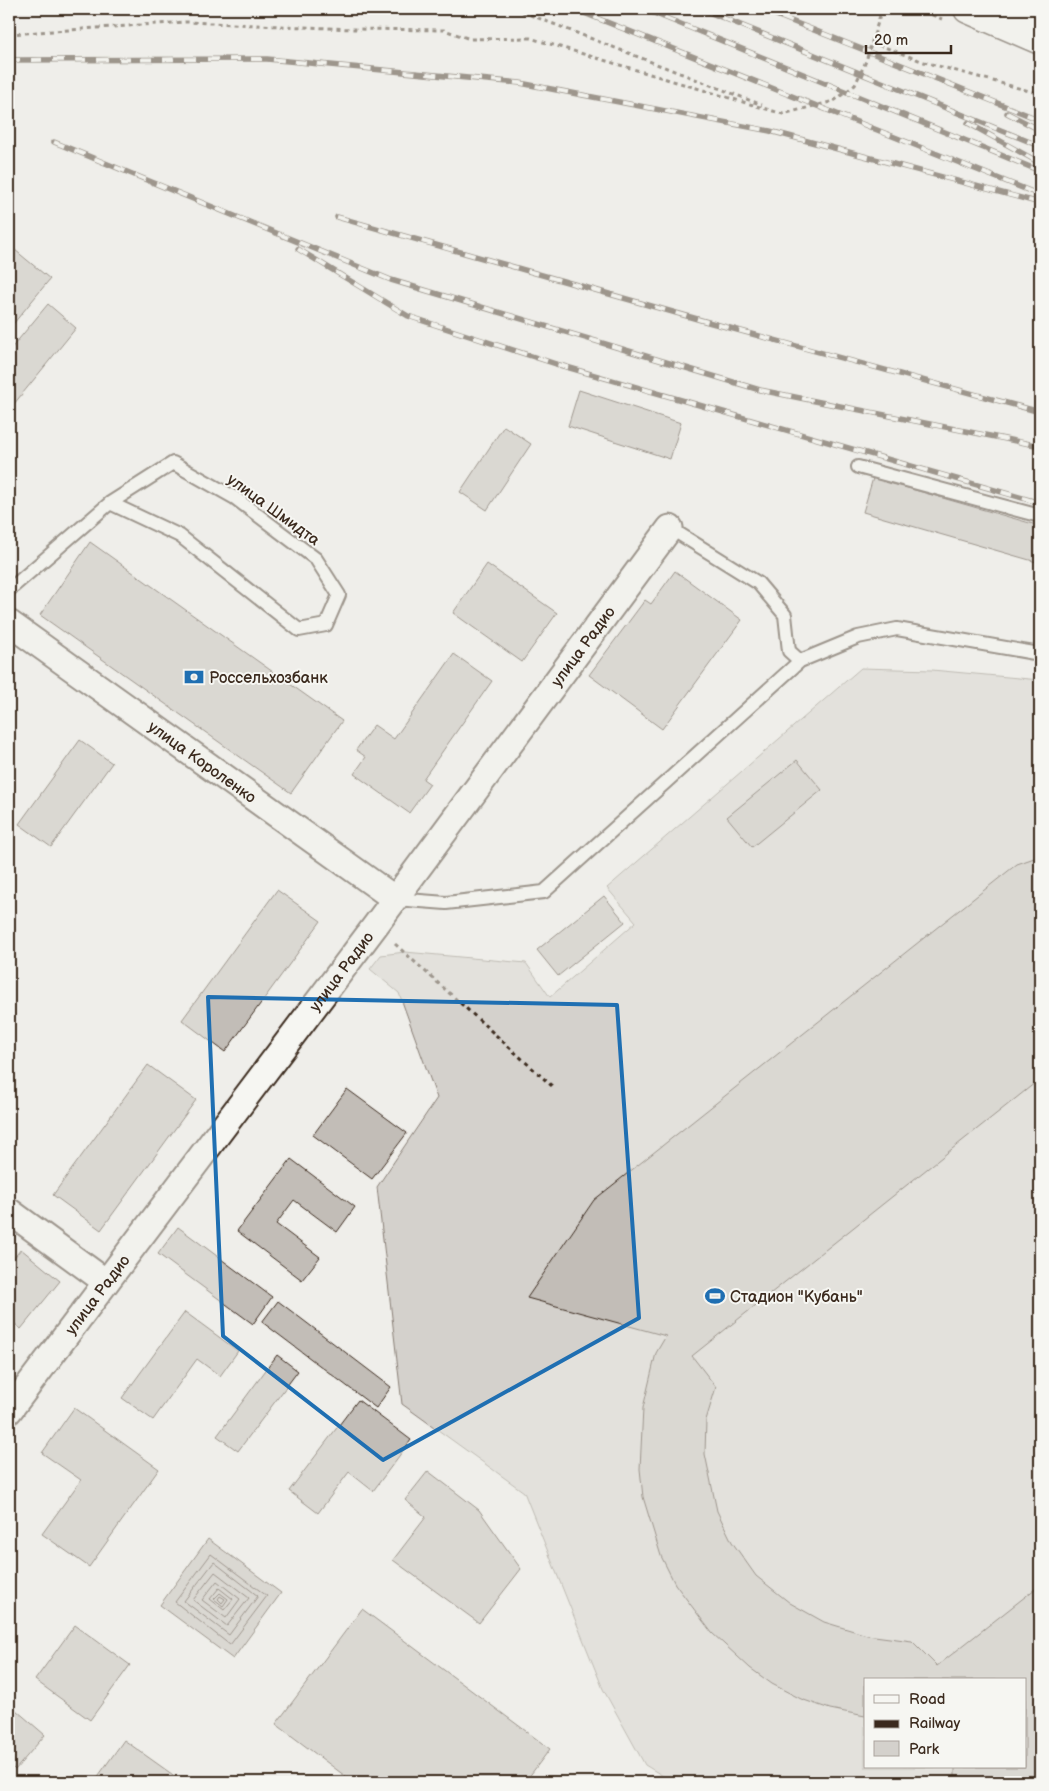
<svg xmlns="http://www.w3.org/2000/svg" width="1049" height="1791" font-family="'Balsamiq Sans',sans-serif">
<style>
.green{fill:#d4d1cc;stroke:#887e75;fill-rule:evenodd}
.building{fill:#c2bdb7;stroke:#3b2a1e}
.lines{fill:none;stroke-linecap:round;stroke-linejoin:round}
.lane-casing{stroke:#3b2a1e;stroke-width:16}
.street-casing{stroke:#3b2a1e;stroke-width:29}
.secondary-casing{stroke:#3b2a1e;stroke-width:31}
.path{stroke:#3b2a1e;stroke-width:3;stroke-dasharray:4 4;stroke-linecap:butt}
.lane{stroke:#f6f6f2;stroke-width:12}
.street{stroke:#f6f6f2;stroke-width:25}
.secondary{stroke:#f6f6f2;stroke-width:28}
.rail-casing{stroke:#3b2a1e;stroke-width:5.5}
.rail{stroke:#f6f6f2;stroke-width:4;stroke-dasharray:11;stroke-linecap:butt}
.marked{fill:none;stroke:#1f6fb2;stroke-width:4;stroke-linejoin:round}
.labels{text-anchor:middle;stroke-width:4;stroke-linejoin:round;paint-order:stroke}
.street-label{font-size:16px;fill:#3b2a1e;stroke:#f6f6f2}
.poi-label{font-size:16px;fill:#3b2a1e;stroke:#f6f6f2;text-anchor:start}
</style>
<rect width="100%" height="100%" fill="#efeeea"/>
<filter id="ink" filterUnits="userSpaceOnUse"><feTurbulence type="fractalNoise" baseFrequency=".02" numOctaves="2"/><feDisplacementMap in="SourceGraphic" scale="10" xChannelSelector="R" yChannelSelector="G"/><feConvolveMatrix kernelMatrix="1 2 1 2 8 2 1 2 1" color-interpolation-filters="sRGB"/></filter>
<g filter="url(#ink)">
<path class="green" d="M861,668L932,670L1040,680V1782H673L645,1765L603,1689L524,1492L402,1404L377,1187L437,1098L399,993L370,969L381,955L405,952L526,963L550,997L636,922L607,888ZM865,1680H1025V1767H865Z"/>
<path class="building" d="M352,9H381L379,14Z
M9,245L50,279L9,329Z
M48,304L76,328L9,410V351Z
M579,390L681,423L670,459L568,426Z
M504,426L531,444L487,510L460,492Z
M873,478L1040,526V563L863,512Z
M90,542L342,721L291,793L40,615Z
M487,564L557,613L522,662L453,613Z
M675,571L742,620L662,729L589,675L645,600L651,604Z
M454,654L492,681L423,779L430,784L409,813L354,774L366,757L356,750L374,725L394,739Z
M80,740L112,763L51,847L19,824Z
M797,760L822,790L752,847L727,817Z
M1040,856V1079L692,1356L716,1387L706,1420L705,1454L717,1511L732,1542L756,1576L790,1603L824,1622L867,1635L912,1641L937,1666L1040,1585V1782H955V1767H1025V1680H865V1716L830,1709L801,1699L772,1684L750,1668L712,1633L675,1584L661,1556L643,1497L640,1469L643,1408L656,1353L666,1336L527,1298L594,1200L1017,864Z
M277,890L321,921L225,1052L182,1020Z
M604,896L625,922L558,976L537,950Z
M148,1065L196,1100L101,1230L53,1195Z
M347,1089L407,1133L372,1179L313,1135Z
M291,1159L355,1207L337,1232L294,1200L276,1224L320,1257L302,1280L237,1231Z
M178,1227L272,1297L253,1324L158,1254Z
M21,1249L60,1281L21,1329L9,1319V1264Z
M278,1301L391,1387L376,1408L262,1322Z
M185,1312L238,1351L220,1376L197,1359L153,1420L122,1398Z
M277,1355L298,1371L238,1451L217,1436Z
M358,1400L411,1440L373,1491L349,1472L318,1513L289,1491Z
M74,1408L159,1469L89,1567L42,1534L81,1480L42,1453Z
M428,1471L479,1510L521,1569L479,1623L393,1560L426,1517L405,1500Z
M208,1539L281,1593L233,1659L160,1605Z
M211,1554L267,1596L230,1645L175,1602Z
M214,1562L258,1596L229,1635L184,1601Z
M215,1572L249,1598L227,1626L193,1600Z
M217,1581L240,1599L226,1618L202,1600Z
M219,1588L233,1599L224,1610L210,1599Z
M220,1593L228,1599L223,1606L214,1599Z
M220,1596L225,1599L222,1603L218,1599Z
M362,1609L550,1749L525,1782H353L276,1724Z
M75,1625L130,1665L90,1720L35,1680Z
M9,1704L45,1735L15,1770L9,1764Z
M124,1740L183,1782H94Z"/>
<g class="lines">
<defs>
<path id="lane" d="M858,467L1040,516
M670,528L758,583L785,615L789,651L800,661
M9,590L110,503L173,463L235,498L316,559L339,595L326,625L299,630L180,536L110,503
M395,899L446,903L544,892L800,661L858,637L897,629L1040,654"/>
<g id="street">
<path id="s1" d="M9,623L395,899"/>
<path d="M9,1211L106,1282"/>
<path id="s2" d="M9,1411L375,926L670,528"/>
</g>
<path id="secondary" d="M968,9L1040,40
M1019,9L1040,18"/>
</defs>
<use href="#lane" class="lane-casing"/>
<use href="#street" class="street-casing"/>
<use href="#secondary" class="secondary-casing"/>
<path class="path" d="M515,9L762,105
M917,9L942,19
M9,34L186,22L352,29L444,30L470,39L530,38L783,114L834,101L855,85L866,61L882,9
M871,42L924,62L1040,94
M395,944L552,1086"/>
<use href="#lane" class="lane"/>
<use href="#street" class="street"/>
<use href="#secondary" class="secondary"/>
<defs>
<path id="rail" d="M574,9L1040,195
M644,9L1040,171
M701,9L1040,146
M761,9L1040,120
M9,60L267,59L520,83L770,131L1040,203
M1007,113L1040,130
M968,123L1040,163
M54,142L391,280L760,390L1040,446
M337,217L708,322L1040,412
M298,249L408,316L556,364L1040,503"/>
</defs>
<use href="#rail" class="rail-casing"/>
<use href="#rail" class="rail"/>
</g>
</g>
<path d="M0 0H1049V1791H0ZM208,997L617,1005L639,1318L383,1460L223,1336Z" fill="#efeeea" fill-opacity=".55" fill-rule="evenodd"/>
<path class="marked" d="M208,997L617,1005L639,1318L383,1460L223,1336Z"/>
<defs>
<symbol id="bank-bare" viewBox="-9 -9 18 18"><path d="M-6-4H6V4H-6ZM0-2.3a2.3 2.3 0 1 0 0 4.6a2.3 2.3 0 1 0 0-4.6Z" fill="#1f6fb2" stroke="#f6f6f2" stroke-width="2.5" paint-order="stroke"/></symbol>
<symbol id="stadium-bare" viewBox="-9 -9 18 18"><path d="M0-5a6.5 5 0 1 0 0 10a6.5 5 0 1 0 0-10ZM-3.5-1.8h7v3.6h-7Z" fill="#1f6fb2" stroke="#f6f6f2" stroke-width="2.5" paint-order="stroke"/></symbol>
</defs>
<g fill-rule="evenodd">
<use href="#bank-bare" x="180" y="663" width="28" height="28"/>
<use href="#stadium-bare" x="701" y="1282" width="28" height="28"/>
</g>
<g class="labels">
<g class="street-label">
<text transform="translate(274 509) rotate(36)" y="6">улица Шмидта</text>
<text dy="6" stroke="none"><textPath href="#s2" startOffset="956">улица Радио</textPath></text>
<text dy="6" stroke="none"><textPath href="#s1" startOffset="238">улица Короленко</textPath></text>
<text dy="6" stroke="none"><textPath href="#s2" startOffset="551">улица Радио</textPath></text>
<text dy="6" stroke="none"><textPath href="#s2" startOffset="146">улица Радио</textPath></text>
</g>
<g class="poi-label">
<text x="209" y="683">Россельхозбанк</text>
<text x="730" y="1302">Стадион "Кубань"</text>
</g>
</g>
<rect width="1049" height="1791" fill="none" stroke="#f6f6f2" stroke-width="30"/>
<rect x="15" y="15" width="1019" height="1761" fill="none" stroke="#3b2a1e" stroke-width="2" filter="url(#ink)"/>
<rect x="864" y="1678" width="162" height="90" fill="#f6f6f2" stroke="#aba49d"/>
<rect x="874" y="1695" width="25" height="8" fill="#f6f6f2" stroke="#aba49d"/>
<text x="909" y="1704" font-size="15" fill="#3b2a1e">Road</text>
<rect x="874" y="1720" width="25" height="8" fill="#3b2a1e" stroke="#aba49d"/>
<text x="909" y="1728" font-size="15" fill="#3b2a1e">Railway</text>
<rect x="874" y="1741" width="25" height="15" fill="#d4d1cc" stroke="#aba49d"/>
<text x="909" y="1754" font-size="15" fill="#3b2a1e">Park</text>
<path d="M866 45v8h85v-8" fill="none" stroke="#3b2a1e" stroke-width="2.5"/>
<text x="874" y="45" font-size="15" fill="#3b2a1e" stroke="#f6f6f2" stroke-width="4" paint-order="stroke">20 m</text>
</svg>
